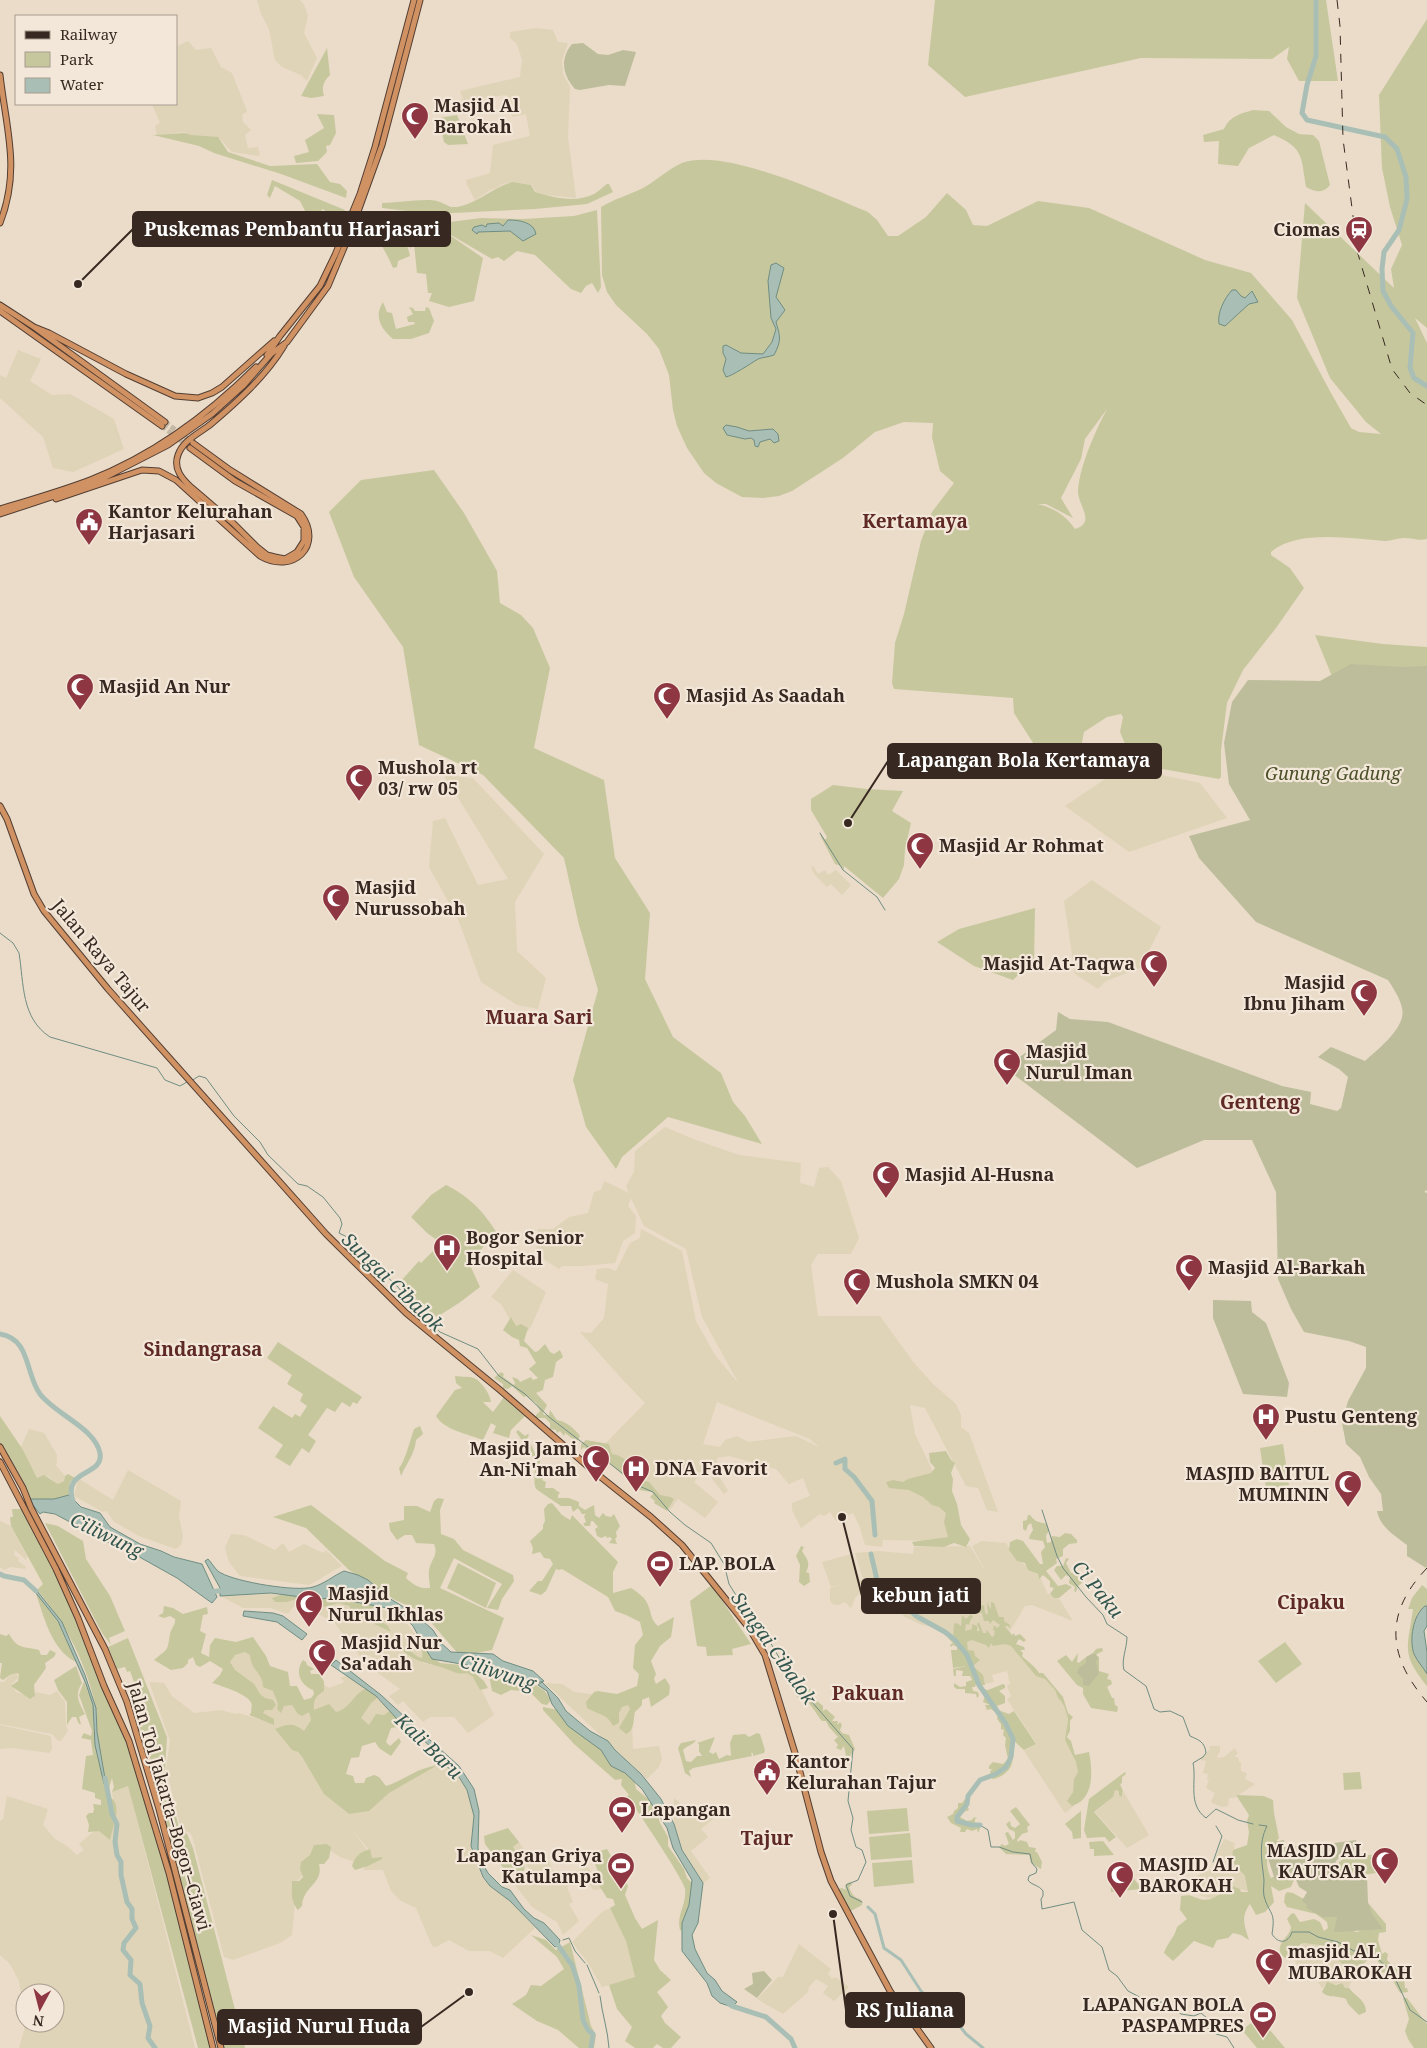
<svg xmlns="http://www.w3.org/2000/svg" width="1427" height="2048" font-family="'Noto Serif',serif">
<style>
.farmland{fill:#dfd4b7;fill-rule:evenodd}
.green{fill:#c7c79e;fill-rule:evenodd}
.cemetery{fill:#bdbd9c}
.water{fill:#a9bfb6;stroke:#708d82}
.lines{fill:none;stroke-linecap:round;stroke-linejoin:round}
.stream{stroke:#708d82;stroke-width:1}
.canal{stroke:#a9bfb6;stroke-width:3}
.river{stroke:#a9bfb6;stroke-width:5}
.highway-tunnel{stroke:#c6b8a7;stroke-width:5;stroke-dasharray:5 2.5;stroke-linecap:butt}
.highway-casing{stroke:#533e33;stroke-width:7}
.highway{stroke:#d09263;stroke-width:5}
.rail{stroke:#372921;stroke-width:1;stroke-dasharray:9 9;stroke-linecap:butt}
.labels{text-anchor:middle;stroke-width:4.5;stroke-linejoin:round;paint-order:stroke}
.poi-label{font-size:18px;font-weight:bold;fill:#372921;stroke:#f2e7d8;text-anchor:start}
.park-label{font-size:18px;font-style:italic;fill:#4c512a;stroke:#f2e7d8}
.street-label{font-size:18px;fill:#372921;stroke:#f2e7d8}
.neighbourhood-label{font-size:19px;font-weight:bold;fill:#5f2a25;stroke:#f2e7d8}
.water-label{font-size:19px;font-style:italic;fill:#32554e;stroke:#f2e7d8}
.leader{fill:none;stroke:#372921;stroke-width:2}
.callout-dot{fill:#372921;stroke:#f2e7d8;stroke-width:2}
.callout{fill:#372921;stroke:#372921;stroke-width:2}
.callout-label{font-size:19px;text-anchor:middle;font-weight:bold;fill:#fff}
</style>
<rect width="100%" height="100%" fill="#eadcc9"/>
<path class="farmland" d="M257,0H300L304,5L308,16L304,33L317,58L307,81L301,75L282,67L275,60L269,29L261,14Z
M536,28L553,30L558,42L568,43L562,60L563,74L570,87L568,137L576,198L546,195L536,192L532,185L513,182L502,184L497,188L490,190L475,200L467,185L466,180L490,173L493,145L530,136L526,114L512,117L507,95L457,101L463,99L460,91L520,77L522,60L517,44L510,38V32Z
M188,41L196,50L211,48L221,67L232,73L247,111L242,115L243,122L251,130L245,135L248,148L258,147L260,156L232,152L219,138L191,137L185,132L157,135L155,126L160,123L152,104H176V47Z
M18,350L41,359L30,381L52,395L70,394L114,419L124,449L73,472L53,468L43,437L0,398V375L6,378Z
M1123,767L1200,783L1227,818L1129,852L1065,806Z
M444,775L473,778L544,854L515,902L517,951L546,978L538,1009L517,1005L481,982L458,919L429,867L433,821L445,818L478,885L508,879Z
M813,866L818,874L825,870L828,875L836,870L851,885L842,895L831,884L827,887L815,875L811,868Z
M1092,880L1161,927L1140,968L1106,981L1098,989L1075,974L1064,901Z
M665,1127L696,1140L739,1155L801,1163L800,1183L814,1187L819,1168L828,1167L841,1181L859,1238L851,1254H818L811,1265L818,1316H880L914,1363L934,1385L956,1404L961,1415V1427L969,1433L998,1512L987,1510L978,1488L966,1486L925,1408L910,1405L915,1434L938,1482L957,1508L948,1541L883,1540L882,1547L865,1545L859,1525L853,1513L836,1521L830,1512L824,1516L820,1514L801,1528L792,1510V1503L810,1496L803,1478L789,1484L776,1469L729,1456L717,1458L719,1476L728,1491L724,1494L712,1479L715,1469L708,1465L694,1482L718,1502L705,1518L678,1499L670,1510L654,1490L597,1452L645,1403L622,1379L580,1332L591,1333L604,1318L608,1284L595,1279L597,1269L608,1268L616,1271L630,1243L640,1238L641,1229L682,1251L696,1321L715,1355L739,1384L702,1317L686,1249L644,1226L631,1198L628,1206L636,1216L635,1233L623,1241L615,1263L582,1266H562L559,1269L539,1256L536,1249L541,1236L537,1229H553L569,1217L588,1213L594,1192L601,1190L604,1181L629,1193L626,1186L634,1172L635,1151ZM717,1402L810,1439L819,1447L796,1436L748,1442L737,1436L725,1440L720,1447L703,1444Z
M513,1270L546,1292L531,1327L521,1339L501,1304L491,1297Z
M0,1416L21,1447L29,1429L44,1433L57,1455V1463L55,1464L65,1476L64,1481L58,1484L48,1476L38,1480Z
M128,1470L181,1501L179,1517L183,1536L181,1545L176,1549L139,1536L113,1521L107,1511L103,1512L74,1496L78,1478L113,1500Z
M0,1521L11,1526L27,1556L26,1560L15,1550L14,1555L19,1558L18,1561L26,1567L25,1569L11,1567L4,1570L0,1567Z
M231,1534L244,1535L275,1550L283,1543L289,1552L304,1544L323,1553L326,1550L342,1566L309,1585L240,1576L229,1562L225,1548Z
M982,1541L1006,1543L1017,1559L1040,1577L1047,1593L1060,1600L1073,1621L1032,1605L1025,1606L1010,1631L997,1616L1023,1660L1046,1678L1057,1692L1068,1714L1066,1740L1080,1768L1070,1801L1074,1806L1065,1813L1024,1751L1036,1743L1007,1699L1011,1696L1007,1686L1010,1684L1007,1671L992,1675L994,1682L980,1685L971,1656L950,1633L945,1635L933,1626L922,1625L905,1617L899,1611L904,1608L876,1588L870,1594L864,1589L855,1598L851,1608L845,1602L838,1605L832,1604L830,1600V1588L841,1585L831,1587L822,1562L852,1554L860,1580L863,1579L855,1553L878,1551L913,1554L914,1547L970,1546L987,1574L972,1546Z
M272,1594L330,1600L389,1611L404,1620L412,1630L421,1644L423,1663L473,1673L494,1715L468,1733L454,1717H430L423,1722L403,1701L398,1705L389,1696L400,1689L378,1673L379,1667L370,1655L362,1659L334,1622L296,1603L288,1614L271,1608H243L221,1596Z
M239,1649L251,1654L308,1710L314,1719L305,1732L295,1727L283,1736L301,1756L319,1785L345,1811L440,1762L456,1774L466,1788L474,1814L475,1825L471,1846L482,1878L509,1900L535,1928L503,1958L490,1951H469L449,1940L436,1947L432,1946L416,1908L401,1901L391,1891L383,1870H364L369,1850L351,1828L367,1850L355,1862L340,1857L320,1844L301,1877L294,1883L296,1890L292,1935L280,1943L233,1960L224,1957L192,1836L190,1833L181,1829L166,1768L170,1741L149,1682L164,1683L172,1696L194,1713L222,1710L235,1714L239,1713L270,1723L217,1657Z
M17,1673L18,1678L12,1684L16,1692L33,1698L35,1692L50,1695L57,1691L65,1702L66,1725L68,1731L61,1741H58L52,1734L0,1724V1682H4L9,1676Z
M349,1675L365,1687L366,1690L345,1711L337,1715L314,1711L311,1705L323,1684L329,1688L343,1683L344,1681L340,1678Z
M545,1683L562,1684L574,1692L631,1699L633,1749L659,1746L662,1759L659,1767L647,1779Z
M376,1696L389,1709L390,1713L368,1727L359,1718Z
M0,1725L51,1736L52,1749L49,1753L13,1748L0,1749Z
M1209,1746H1220V1752L1217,1756L1218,1758L1224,1757L1235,1748L1238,1754L1234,1756L1239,1758V1762H1241V1771L1247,1773L1245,1779L1255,1784L1234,1798H1229L1228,1806L1222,1807L1212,1803L1211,1801L1215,1793L1206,1788L1209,1780H1207L1208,1774L1203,1773L1206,1761L1200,1760L1210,1749Z
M1119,1784L1149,1835L1127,1848L1095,1812L1112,1798L1111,1787Z
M128,1785L195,2048H19L26,2023H55V1993H25V2018L19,1981L10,1964L0,1955V1821L3,1819L7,1796L48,1809L43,1825L55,1839L67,1846L77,1855L84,1850L79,1844L115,1813L112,1792Z
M674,1798L698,1820L711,1806L718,1815L701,1829L708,1837L691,1851L710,1878L703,1883L683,1850L674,1824Z
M1224,1839L1235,1843L1233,1853L1250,1873L1248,1891L1235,1888L1217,1900L1202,1896L1191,1889L1188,1883L1203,1872L1212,1870L1216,1856Z
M519,1842L533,1862L549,1861L556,1879L588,1867L602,1889L594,1890L585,1880L567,1887L573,1902L569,1904L579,1921L563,1935L557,1922L532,1907L512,1881L529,1869L513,1847Z
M610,1908L626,1940L635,1978L602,1987L588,1963L572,1942L602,1912Z
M1303,1943L1328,1946L1344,1968L1356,1970L1351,1974L1352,1979L1349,1988H1345L1342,1983L1331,1984L1324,1985L1323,1989L1318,1983L1322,1979L1317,1972L1302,1974L1293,1957Z
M799,1944L831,1969L828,1974L832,1979L835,1977L849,1987L834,2001L823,1993L828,1986L816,1979L809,1987L808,1992L783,2014L757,1999L778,1977H783Z"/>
<path class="green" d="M935,0H1326L1338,81H1299L1287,59L1289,47L1272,59L1141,58L965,97L928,65Z
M1427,19V328L1415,318L1427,343V539C1418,541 1413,538 1404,538C1398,538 1391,541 1385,541C1351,539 1299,529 1271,552V555L1290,568L1304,588L1276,628L1243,670L1227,703L1221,750V777L1219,779L1151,767L1133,757L1126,746L1120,732L1123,717L1121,714L1107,717L1084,732L1080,753L1037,749L1014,713L1013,698L894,689L892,683L895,643L904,614L921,541L932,512L954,483L940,471L932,437L933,423L904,422L875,432L843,458L792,491L779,496L763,498L742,497L716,483L704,473L687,448L677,426L673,410L669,375L659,349L647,334L616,305L607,292L602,275L601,207C614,199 629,195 643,188C656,181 668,169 682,163C725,147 826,195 868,212L877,220L888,236H898L926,217L947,193L966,210L973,225L987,226L1038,201L1089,208L1205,260L1251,273L1292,320L1331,393L1351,428L1359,432L1381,434L1366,422L1330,378L1297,298L1305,203L1394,288L1391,269L1402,245L1390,207L1382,168L1379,95ZM1107,409C1095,432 1080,465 1078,490C1077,505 1097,522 1075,529C1066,516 1054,508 1038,504H1046L1073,518L1061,498L1081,459L1085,439Z
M327,48L330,75C324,81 321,87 324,96L311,98L301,96Z
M1253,110L1269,111L1286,127L1299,134L1313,135L1319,141L1330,185C1323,194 1315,192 1306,187C1301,157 1304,148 1274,135L1249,148L1238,166L1218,164L1219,141L1204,142L1203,135L1224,129C1230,116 1240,114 1253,110Z
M317,114L334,115L336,133L330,145L326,146L327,152L318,161L296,163L294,156L309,152L305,140L324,128Z
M457,115L468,144L448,145L444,142L439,118Z
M185,133L191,135L218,137L228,152L270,166L317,164L330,182L340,184L347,191L346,198L281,174L214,153L199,146L153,135Z
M272,180L345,210L340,223L323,209L310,221L300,201L275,186L270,198L267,195Z
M513,182L531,185L535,192C554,198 576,203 594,194C600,191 602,187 607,184H609L613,192L587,204L535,209L432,214L382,208V203C397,203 424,198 437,201C442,202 447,206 451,207C471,209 494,186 513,182Z
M597,210L601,287L598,293L592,283L586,286L581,293L571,289L535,255L517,251L504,261L498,257L492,259L451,235L419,230L416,240L413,239V222L442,223L481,218L523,219L574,216Z
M374,217L400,219L409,223L411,249L405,241L403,231L390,229L386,225H380C387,227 394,231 402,233C404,241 409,248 410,256L398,261L397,267L393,268C387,253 378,241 372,226L374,222L379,225Z
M419,231L451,236L483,258L474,301L449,307L429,301L432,293H428L426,274L417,273L414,244L419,241Z
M383,302L387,312L392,313L396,329L415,324L414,322H408L407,317L413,314L409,307L413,308L415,311H425L426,307L429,308L434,321L429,333L411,339H393C382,330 373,317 383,302Z
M434,470L464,513L497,571L500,603L521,615L533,628L550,668L534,748L604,780L615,858L650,913L645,979L673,1037L721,1073L733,1102L745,1116L762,1144L668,1117L622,1157L616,1169L586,1127L573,1080L598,990L579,925L564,858L483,775L419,745L403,647L354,577L329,512L361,480Z
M1315,635L1383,644L1427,647V731L1340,696Z
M833,785L867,789L903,791L892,811L911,823L905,849L904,865L899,879L883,898L844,866V870L841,866L835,864L821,837L820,833L825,840L827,837L811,810V799Z
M1035,908L1034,960L1013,980L974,966L937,942L959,929Z
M446,1185C470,1197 483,1211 497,1233L483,1247L470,1265L480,1287L459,1303L437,1317L407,1294L399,1283L419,1261L421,1263L441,1243L427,1233L411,1217L431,1195Z
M511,1317L516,1326L521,1324L528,1328L524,1341L535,1352L538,1351L545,1344L550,1352L554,1354L560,1350L563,1357L556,1362L553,1377L545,1380L543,1390L536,1393L547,1405L543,1413L544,1415H549L550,1410L557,1420C566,1421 575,1429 580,1436L576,1443L573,1439L565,1433L564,1436L560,1431L557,1433L556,1430L550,1429V1423L545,1418H536V1415L540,1411L536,1403L526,1396L524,1397L512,1386L508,1389L503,1388V1384L494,1378L501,1372L504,1374L503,1377L514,1385L515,1383L512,1377L518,1379L520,1382L531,1377L533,1380L538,1378L529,1369L536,1363L527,1348L520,1346L519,1340L512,1337L503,1330Z
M278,1342L362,1397L357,1404L353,1402L350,1407L342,1402L335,1412L327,1408L308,1435L316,1441L309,1453L302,1448L290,1466L275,1457L283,1445L258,1428L273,1406L292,1418L295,1414L300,1417L307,1406L300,1401L303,1394L287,1384L292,1375L267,1358Z
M455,1376C470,1378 474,1374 484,1387C488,1393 490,1396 491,1402H483L493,1412L504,1397L526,1415L511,1430L509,1438L493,1433L496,1426L491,1423L483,1440C468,1434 444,1430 436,1416L455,1390L462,1388L456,1383Z
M0,1416L23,1450L37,1478L44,1475L58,1484L64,1481L65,1476L68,1474L75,1478L70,1482L69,1495L54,1499H28L0,1447Z
M420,1426L423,1434L416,1440C415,1454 406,1464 401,1476L399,1468C404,1464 411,1438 414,1429Z
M518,1430L525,1436L528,1434L529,1435L527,1439C534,1446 533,1454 540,1460L539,1474L544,1477L542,1480L546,1482L545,1488H553L560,1493L558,1495V1498H569L579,1502V1506L585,1510L594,1505L595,1515L599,1518L603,1513L606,1516L611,1517L614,1514L620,1526L616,1532L617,1537L615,1539L617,1544L609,1543L612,1539L610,1537L607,1538L606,1536L601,1538L597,1536L595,1529L598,1527L593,1521H591L590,1526H585L583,1524L586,1522L584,1516L586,1514H582L578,1508L573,1512L571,1506H561L536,1489C532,1479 537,1470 534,1461C531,1450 523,1442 516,1432Z
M586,1440L609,1444L612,1454C627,1456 630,1466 636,1478L649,1482L660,1495L670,1497L674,1499L667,1511L654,1503L655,1501L650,1497L653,1494L652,1492L639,1490L604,1458L597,1454L591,1455L584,1447L581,1450V1444Z
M1283,1444L1289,1485L1266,1489L1260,1448Z
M946,1451L951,1460L955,1463L951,1473L953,1479L952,1491L957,1504L961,1525L970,1539L966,1547L954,1543L944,1547L914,1546L912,1542L948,1537L944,1522L946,1513L939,1507L932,1505L923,1497L909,1490L889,1488L886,1482L893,1480L903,1482L908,1479L931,1473L935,1468L930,1462L929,1453Z
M438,1498L444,1499L440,1510L441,1534L454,1539L463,1550L513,1575L514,1581L502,1599L498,1610L487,1608L502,1584L454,1558L440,1588L504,1618L492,1650L460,1656L422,1612L395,1600L349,1570L306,1528L273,1517L311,1505L385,1561L408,1573L406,1578C414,1585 419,1589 430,1588C430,1583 428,1576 429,1571C430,1560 439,1556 434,1544L416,1543L412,1535H405L397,1540L390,1530L389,1523L404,1520V1506H417L430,1512L434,1501Z
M552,1503L562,1515L570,1520L572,1515L618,1562L613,1572V1593L631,1588C637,1592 646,1598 648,1605C652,1614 650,1619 658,1626L674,1617L671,1637L660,1646L651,1661L656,1674L654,1679L656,1684L665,1678L670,1686L669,1695L651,1707L649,1697L642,1700V1705L635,1712C633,1720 635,1730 626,1734L619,1728L630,1709L628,1705L622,1707L619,1713V1723L613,1726C608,1714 597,1714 587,1708L586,1702L594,1692L598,1691L617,1694L637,1686L639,1674L633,1668L635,1645L643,1635L640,1622L626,1615L615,1611L608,1597L562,1569L559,1570L556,1569L546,1591L541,1595L529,1591L538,1581H542L553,1564L550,1559L544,1558L540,1552L532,1554L533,1548L530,1541L543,1529V1525L545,1521L544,1509L548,1504Z
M12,1509H26L58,1573L129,1741L152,1812L211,2048H198L128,1786L112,1792L114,1787L112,1778L109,1788L111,1798C123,1806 112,1828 110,1840L99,1831L88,1832L89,1825L86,1816L89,1813H93L94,1809L93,1804L101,1805V1800L95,1798V1793L82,1789L86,1756L93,1755L91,1740L81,1738L84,1733L91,1736L92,1731L79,1695L84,1681L93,1705L94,1736L97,1735C96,1726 98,1717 96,1708C87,1665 66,1623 37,1590L43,1584L11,1526L10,1517H13Z
M1028,1515H1030C1035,1522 1039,1522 1047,1524L1049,1530L1046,1536L1047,1543L1051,1542L1052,1536L1060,1537L1065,1533L1071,1534L1077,1540V1543L1069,1544L1063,1549V1556L1056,1559L1057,1563L1046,1571L1058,1586L1066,1584L1072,1587L1059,1598H1054L1050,1594L1054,1588L1050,1587V1581L1043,1575L1039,1579L1038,1574L1028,1570L1025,1563L1017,1561L1009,1550L1010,1542L1017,1539L1023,1541L1040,1564H1043L1041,1552L1045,1547L1043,1541L1029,1539L1030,1535L1033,1530L1031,1523L1028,1525L1026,1531L1023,1529V1521L1027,1520Z
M45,1523L58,1526L83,1541L86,1559L110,1596L125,1631L109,1638L111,1645L102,1633Z
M801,1546L804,1547L802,1551C807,1559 811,1563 806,1572L809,1573L810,1582L804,1586L799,1582L800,1565L796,1556Z
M1066,1558L1069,1559L1066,1563L1071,1573L1076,1571L1082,1575L1083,1582L1078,1586L1076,1592L1074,1591L1075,1587L1069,1583L1070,1577L1066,1575L1061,1580L1054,1570L1057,1566H1063Z
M458,1563L496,1583L486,1608L447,1588Z
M712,1585L751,1644L732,1649L733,1655L707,1656L706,1647L697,1646L690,1601Z
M1422,1585L1427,1589V1606L1418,1613L1413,1630V1651L1427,1674V1686C1400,1653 1408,1647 1413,1609H1408L1412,1598Z
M35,1591L58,1621L76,1662C51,1650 44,1616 35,1591Z
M284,1594L335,1596L384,1606L365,1610L388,1626L391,1632L366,1620L359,1610L350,1613V1606L338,1603L326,1607L297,1599L286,1602H275L272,1598Z
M987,1602L991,1610V1602L994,1603L999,1617H1004V1621L1010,1625V1628L1008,1626H1005L1012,1635L1014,1633L1015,1636L1020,1634L1026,1640L1024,1642L1019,1639L1016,1644L1024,1647L1025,1650H1020L1023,1653L1022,1656C1028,1662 1034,1665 1039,1673H1043L1063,1697L1068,1713L1073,1717L1070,1721V1731L1067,1737L1071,1741L1075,1755L1089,1752C1093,1773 1094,1799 1072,1806L1067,1801L1073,1792L1074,1779L1078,1772L1076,1762L1065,1740L1068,1719L1065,1708L1061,1701L1058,1698L1055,1690L1045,1679L1036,1676L1011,1646L1005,1644L993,1646L991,1643L989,1648L986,1645L972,1640L967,1642L968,1650L974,1651L975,1656L980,1660L973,1666L983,1675L985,1685L978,1686L976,1684L975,1687H972L973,1691L978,1692L979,1696L977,1698L976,1694L965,1693V1689H957L954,1687V1683L960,1687L966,1686V1682L972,1680L970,1676H962L963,1671L956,1670V1676H954L953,1669L966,1666L953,1668L951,1650H957V1647L953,1645L951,1647L950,1645L953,1643L948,1638L953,1637L954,1624L957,1623L961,1626L962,1615L966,1619L971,1614L973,1617L971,1619L969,1625L966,1624L965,1631L972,1629V1624L977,1626V1631H980L977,1624L979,1622L983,1633H986L987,1630L992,1637L995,1635L994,1634L995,1631L993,1630L994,1625L997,1628L1000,1625L993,1620L990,1624L989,1621H984L982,1613L974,1612L976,1608L984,1605L985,1613L988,1615Z
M164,1606L173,1608L183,1614L207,1607L208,1614L203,1615L200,1631L206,1634L201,1653L209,1657L210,1645L215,1638L236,1642L253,1637L266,1656L270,1666L288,1672L290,1686H297L304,1700L311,1698L314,1694L313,1690C301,1686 294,1672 303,1660L306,1662L307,1665L314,1669L310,1671L311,1674H320L324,1682V1691C316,1696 313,1700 314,1710L329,1704L336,1712C350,1709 354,1693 367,1688L378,1695L376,1699L371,1703L361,1718L369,1725L376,1714L384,1715L391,1710L405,1726L391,1728L386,1742L390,1746L399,1738L401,1742L391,1756L379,1748L375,1742L362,1746L359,1757L351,1758L346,1774L353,1776L355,1783H364L366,1778L374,1775L379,1777L386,1786C403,1781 418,1767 436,1766L389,1793L369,1811L349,1814L324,1794L302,1757L298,1752L292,1750L275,1729C287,1724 293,1722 304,1731L311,1720L309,1712L302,1716L298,1714L292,1705L284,1706L281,1713L277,1709L278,1704L273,1691L263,1687C263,1673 251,1671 250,1655L245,1652L235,1655L230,1662L235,1670L254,1684L260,1694L265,1698L273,1700L276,1705L272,1710H265L263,1713L274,1719V1725L249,1715L251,1713C251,1709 253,1704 250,1701C244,1693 222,1686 212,1683L220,1675L223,1669L210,1661L200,1667L196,1665L193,1657L188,1660V1663L183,1668L171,1670L154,1660C168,1648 167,1653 170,1634C171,1628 176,1625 175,1619L170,1616L164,1618L158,1616L163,1613Z
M413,1633L420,1637L431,1656L440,1663L471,1666L490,1670L509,1679L534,1684L544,1690L551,1700L547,1705L542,1704L530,1692L511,1690L501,1695L492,1691L489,1675L480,1672L478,1676L484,1681L488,1688L480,1690L473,1677L467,1673C457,1675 453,1671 444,1668C420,1661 408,1661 393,1638L418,1657L422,1658C424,1649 417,1640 413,1633Z
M0,1634L6,1636L9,1634C18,1650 24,1646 39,1650L41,1655H47L50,1650L56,1653L54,1657L45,1663L46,1668L34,1685L35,1696L30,1699L11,1686L18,1681L19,1674L17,1673L10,1675L3,1680L0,1678L2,1663H0Z
M128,1638L167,1737L165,1771L179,1828L187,1834L193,1848L245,2048H221L163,1818L152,1764L126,1685L134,1682L130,1671L127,1672L125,1667L117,1669L108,1647Z
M1285,1642L1302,1664L1276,1683L1258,1661Z
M1102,1648L1103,1651L1095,1655L1099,1657V1671L1109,1674L1107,1679L1111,1680L1112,1684L1107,1687L1112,1698H1114L1115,1705L1118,1707L1117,1712L1091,1708L1083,1694V1688L1077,1685L1057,1661L1066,1655L1072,1662L1078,1653L1077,1662L1079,1663C1084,1657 1093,1655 1096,1649Z
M76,1666L82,1683C74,1695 79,1703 85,1714L79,1717L81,1724H79L76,1717H72L67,1725V1702L58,1690L54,1680Z
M1003,1684L1005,1685V1688L999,1691L1005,1696V1703L997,1706L998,1710L1009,1714L1014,1711L1036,1744L1024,1750L1014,1741C1010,1756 1018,1764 1003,1775C999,1777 996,1779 992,1779L990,1772L992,1769H989V1766L993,1762L1003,1764L1008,1759L1005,1745L1006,1738L1003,1735L1004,1730L1001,1729V1724L997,1719L998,1714L991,1709L987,1710L985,1705H990L983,1702L985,1695L981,1692L983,1689L988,1690Z
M811,1689L814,1694V1698L823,1706V1711L826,1709L835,1717L832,1721H838L837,1725L840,1722L842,1725L840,1730L842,1733L849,1735L855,1749L850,1756H846L844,1746L841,1750L836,1748L838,1745L834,1740L838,1737L829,1727L826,1721H822C814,1712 811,1700 798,1698L795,1693L799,1690Z
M543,1707L558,1710L634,1779L636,1789L648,1799L656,1809L660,1823L668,1837V1846L684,1869L687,1878L694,1885L688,1933L680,1930C676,1915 687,1904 685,1889C685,1881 635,1807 627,1796L629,1795L621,1785L622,1779L615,1780L574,1744L543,1710Z
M757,1733L760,1734L765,1750L764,1753L753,1756V1753H751L752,1756L693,1768L689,1771L691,1777L685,1773L678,1748L681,1743L696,1740C693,1745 688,1745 683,1750L686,1761L691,1762L697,1756H702L699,1751V1744L697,1743L715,1737L709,1752L713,1754L716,1752L719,1759L727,1755L731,1756L730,1743L733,1735L745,1734L749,1737Z
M1125,1772L1126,1774L1122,1777V1783L1120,1784L1123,1791L1122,1792V1797L1119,1795V1791L1115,1790L1113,1797L1094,1812L1116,1837L1109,1842L1105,1837L1087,1838L1084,1830L1089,1799Z
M1360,1772L1362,1789L1344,1790L1343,1773Z
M1236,1795L1264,1796L1273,1800L1274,1813L1279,1838C1268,1853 1263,1860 1271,1878L1288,1869L1296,1875L1291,1887L1279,1891L1271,1886L1274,1902L1265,1912L1256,1915L1250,1904C1240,1917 1245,1927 1249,1940L1241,1935L1233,1933L1228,1938L1217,1940L1213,1948L1194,1941L1173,1961L1164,1953C1167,1943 1175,1937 1177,1927L1187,1919L1180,1910L1181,1896C1192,1894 1190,1896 1200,1899C1211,1903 1223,1892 1232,1886L1240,1889L1241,1892H1248L1245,1876L1232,1861L1233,1850L1247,1845L1249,1832L1247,1821L1249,1815Z
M965,1799L969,1810L964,1812L960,1817L967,1821L972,1820L973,1818L977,1817L975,1819V1823L981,1826L978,1833L977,1829L972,1831L967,1829L965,1832H960L961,1828L951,1823L947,1817L953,1814L954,1811L958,1808V1803H962Z
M1016,1807L1030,1825L1027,1827L1028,1832L1022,1834L1017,1840L1018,1842L1020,1840L1027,1842L1029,1847L1036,1848L1035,1852H1037L1042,1862L1041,1869L1031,1863L1029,1855L1006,1854L999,1847L1002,1844L1005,1846L1009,1844L1005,1833L1008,1832L1013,1840L1015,1838V1832L1009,1829L1006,1824L1010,1821L1011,1826L1015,1828L1020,1824L1010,1811Z
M907,1808L909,1831L869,1834L867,1811Z
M1081,1811V1838L1073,1839L1072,1832L1065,1824Z
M508,1828L519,1842L513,1847L525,1864L524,1871L508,1874L485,1844L484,1836Z
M910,1833L912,1857L871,1860L869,1837Z
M1103,1841L1114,1855L1094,1856V1849H1090L1089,1842Z
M327,1844L331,1847L329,1858L324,1864H319C324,1884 303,1886 302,1906L298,1910C290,1901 292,1893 292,1881H299L303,1877L300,1869L301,1862L310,1855L314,1845Z
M370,1849L372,1858L382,1857V1859L368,1866L355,1870L352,1866C355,1856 360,1852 370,1849Z
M607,1849L628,1886L625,1895L635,1918L642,1929L658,1920L654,1960L660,1970L671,1980L657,1992L668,2007L661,2016L665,2023L681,2037L671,2048H663L657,2044L653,2048H635L625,2041L632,2027L617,2009L609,1985L635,1977L626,1941L610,1908L615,1905L613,1899L607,1898L595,1879L600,1876L595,1864L598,1857L596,1852Z
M1394,1852L1395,1867L1392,1871L1345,1877L1338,1871L1339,1862L1345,1858Z
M912,1860L914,1883L874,1887L872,1863Z
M1131,1875L1142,1889L1111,1892L1110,1877Z
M851,1882L852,1885L849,1887C850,1890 852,1894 854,1896C859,1900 863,1898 862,1905L851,1911L849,1909L847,1910L837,1892L838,1889L842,1888L846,1890L845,1887L847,1883Z
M1287,1892L1293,1893L1302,1898L1324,1901L1349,1930L1357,1932L1364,1929L1369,1904L1386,1924V1932L1379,1933L1378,1940L1382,1954L1385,1952L1388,1954L1387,1960L1395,1968L1405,1970L1399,1974L1400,1977H1404L1405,1988H1407L1408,1992L1400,1993L1388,1972C1384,1972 1382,1974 1378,1970L1381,1967L1376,1958H1370L1356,1970C1339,1969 1338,1955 1328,1946L1303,1943L1298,1946L1291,1957L1285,1958C1270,1946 1291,1937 1291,1927C1290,1925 1288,1921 1287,1919L1291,1914L1294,1913L1300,1922L1314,1919L1320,1922L1324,1931L1328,1928L1327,1922L1316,1914L1287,1907L1284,1902L1285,1895Z
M531,1935L546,1940L556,1950L570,1942L591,2026L596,2035L594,2048H579L558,2030L537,2021L512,2004L526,1995L531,1985L541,1986L564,1969L557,1957Z
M1327,1982L1336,1985L1342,1983L1345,1988H1349C1355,1996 1366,2000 1366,2012L1359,2015L1348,2004L1346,1999C1337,1995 1329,1999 1322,1992Z
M1403,1998H1407L1427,2024V2048H1414L1408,2039L1405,2031L1409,2019Z
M1259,2017L1285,2048H1257L1242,2030Z"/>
<path class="cemetery" d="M583,43L598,54L608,55L623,50L636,52L625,86L609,85L580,90L575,89C562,74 560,59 572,44Z
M1351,664L1402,667L1427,666V1190L1424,1192L1427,1193V1566L1426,1568L1407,1556V1545C1395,1536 1380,1527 1377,1511H1383L1381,1494L1369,1477L1360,1457L1346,1444L1342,1423L1348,1401L1366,1368V1347L1349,1341L1304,1332L1291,1309L1278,1279L1276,1192L1252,1140H1204L1137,1168L1005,1068L1056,1030L1058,1012L1070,1019L1108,1022L1282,1086L1311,1092L1310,1104L1337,1111L1341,1108L1348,1077L1339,1069L1318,1057L1331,1047L1365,1061C1378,1049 1407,1027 1402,1008C1400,998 1393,988 1388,980L1256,922L1199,858L1189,836L1250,820L1229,784L1224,743L1232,702L1248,680L1320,681Z
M1213,1300L1251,1301L1252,1312L1266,1323L1289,1383L1287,1397L1243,1394L1213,1318Z
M1092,1654H1096L1098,1658L1096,1662L1099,1673L1089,1686L1083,1685V1678L1077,1673L1079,1668L1086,1663V1657Z
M1284,1840L1285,1847L1320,1845L1356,1840L1357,1854C1353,1855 1348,1855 1344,1856C1331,1859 1334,1872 1342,1879L1367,1877L1368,1902L1372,1914L1383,1929L1338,1932L1334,1931L1337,1917H1323L1306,1908L1307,1905L1302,1901L1307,1892L1299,1887L1293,1872L1275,1880L1266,1852L1274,1842Z
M764,1971L772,1980L757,1998L744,1989L753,1984L752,1973Z"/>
<path class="water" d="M508,220C519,220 534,222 536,234L523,241L510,231L478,232L477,234L472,230L474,227L482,225L486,227L487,224L499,223L503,226Z
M776,263L784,268L776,297L785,310L776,322C780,336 782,340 774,355C769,357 763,357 758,359C750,364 732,376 726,377L723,370L726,359L723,353V346L726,345L741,353L763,354L772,342L776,329L771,318L768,281L771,265Z
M1232,290H1236L1241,296L1245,298L1252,291L1258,302L1249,304L1225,326L1219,324C1217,313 1224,299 1232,290Z
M726,425L737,427L749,431L773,429L778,434L779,441L774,443L770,439L760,442L758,447L755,446L754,440L751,438L745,439L727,435L723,428Z
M69,1495L81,1507L100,1513L110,1527L140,1544L161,1551L174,1557L202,1564L217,1597L212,1603L177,1578L118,1545H113L55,1514L43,1512L40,1514L28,1499H54Z
M208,1559C212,1563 216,1571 221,1573C237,1582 296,1592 313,1587C324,1584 333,1576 344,1571L358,1575L368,1580L389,1598L415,1614L433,1630L441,1643L451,1652L493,1654L503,1661L533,1671L544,1681L529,1685L467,1665L432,1659L425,1648L413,1626L404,1617L387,1608L334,1598L316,1599L271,1593L220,1596V1588L205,1561Z
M33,1586L62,1622L85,1675L96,1708L97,1732L106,1784H104L95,1745L93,1705L86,1684L58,1621L32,1588Z
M1425,1606H1427V1626L1424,1631L1427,1652V1674C1423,1667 1417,1661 1414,1654C1409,1640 1413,1615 1425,1606Z
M244,1611L273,1613L283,1616L307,1634L302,1640L277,1622L243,1616Z
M336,1660L381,1695L420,1731L417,1735L408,1731L376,1696L331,1665Z
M542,1682L558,1698L566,1711L590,1731L608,1741L615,1750L641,1774L661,1799L674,1824L682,1850L703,1883L698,1923L692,1935L695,1949L707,1973L715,1980L722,1991L737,2002L732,2007L720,2003L712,1996L707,1983L682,1951V1923L689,1905L692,1880L673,1848L667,1828L642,1789L625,1773L611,1766L601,1750L568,1726L552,1704L547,1691L538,1685Z
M421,1732L459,1766L474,1789L479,1811L478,1848L480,1859L488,1873L502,1887L510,1890L524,1909L534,1918L544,1923L560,1940L559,1944L555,1947L510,1901L490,1886L483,1877L471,1846L474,1816L467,1790L459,1777L437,1758L434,1750L419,1736Z"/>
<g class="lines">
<path class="stream" d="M820,833L843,870L877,897L885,910
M0,933L13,943L19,953C24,984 21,1018 50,1037L157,1068L165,1080L180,1086L187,1082
M191,1081L199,1076L206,1078L234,1116L260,1142L268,1155L298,1184L307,1186L323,1197L340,1218L342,1224L339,1233L349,1238L356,1248L397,1286L423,1317L440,1332L478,1349L499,1376L525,1394L549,1417L639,1486L653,1492L670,1512L685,1525L711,1543L724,1564L729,1584L744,1608L770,1642L791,1678L853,1749L848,1801L853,1818L851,1830L856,1847L862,1850L866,1862L858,1880L846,1885L850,1896L862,1902
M1042,1510L1057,1556L1063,1568L1086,1597L1103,1615L1107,1624L1127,1637C1127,1648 1121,1660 1124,1670L1146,1686L1154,1709L1160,1712L1170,1711L1183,1717L1190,1736C1199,1740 1205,1742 1206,1753L1203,1757L1193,1763C1197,1781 1187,1804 1206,1818L1216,1809L1238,1820L1253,1824
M980,1825L988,1830L991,1847H999L1013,1852L1030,1854L1032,1863L1037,1869L1036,1873L1029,1876L1028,1880C1031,1885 1039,1885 1043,1891V1896L1041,1899L1042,1909L1074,1902L1082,1930L1102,1947L1109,1970L1117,1976L1128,1991L1151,2003L1161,2002L1171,2006L1181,2014L1194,2016L1201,2013L1208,2019L1207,2028L1216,2034L1227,2037L1234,2048
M1259,1825L1267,1826C1258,1844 1262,1861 1264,1880C1264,1885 1263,1891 1264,1896C1269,1915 1276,1910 1272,1934C1278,1944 1288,1944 1292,1932H1309L1318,1937L1338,1942L1354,1951L1361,1950L1375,1956L1392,1972L1410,2010L1427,2022
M1213,1862L1222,1836L1216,1826
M563,1940L569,1938L575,1951L585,1963
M587,1965L599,1993
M600,1996C602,2014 608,2030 609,2048"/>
<path class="canal" d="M868,1907L875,1914L884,1948L901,1960L921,1991L935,2004L948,2011L966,2034L983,2048"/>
<path class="river" d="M1316,0V56L1307,85L1302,113L1307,120L1385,137L1397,149L1406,177L1407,199L1399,230L1384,252L1382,269L1383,291L1391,306L1413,333L1410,368L1414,378L1427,386
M0,1334C31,1339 25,1374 40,1394C55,1414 95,1428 100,1453C104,1477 62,1468 73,1501
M836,1463L845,1459V1469L854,1477L872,1501L875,1535
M871,1554L877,1580L916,1616L945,1632L955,1640L967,1655L979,1685L1006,1724L1013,1739L1011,1757L1006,1767L996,1774L980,1780L968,1796L967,1804L957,1817V1821L972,1825H980
M0,1574L4,1576L24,1580L36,1591
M209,1592L227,1590
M105,1778L112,1814L117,1824L115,1842L117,1855L121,1862V1875L127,1902L132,1909V1919L136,1928L124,1943L123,1950L131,1960L130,1975L140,1984L142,2003L150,2026L148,2038L155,2048
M555,1941L572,1965L579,1986L583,2020L588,2030L593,2034L591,2048
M728,2003L732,2006L766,2017L791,2039L795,2048"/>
<path class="highway-tunnel" d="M165,422L193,443
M162,426L190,448"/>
<defs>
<path id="highway" d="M0,75C6,129 21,169 0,223
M0,305L34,327L165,422
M0,311L162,426
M34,327L49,333L126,374L175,396L198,398L212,393L222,387L274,341
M267,355L280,336L320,286L335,255L360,194L375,147L414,0
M190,448L235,481L297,516L304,527V541L297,552L292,555L285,559L275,557L267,555L257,547L233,523L192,488C182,479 173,469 178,455C183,440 200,433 211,424C237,402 266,376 284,346
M56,499L142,470L159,471L176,480L260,556C293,575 324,546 301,514L230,470L193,443
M0,509C30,500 61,491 90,480C154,455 208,415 256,367
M0,514L94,483L168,445L212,414L243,386L271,354L287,342L328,286L351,231L382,145L420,0
M0,806L7,819L34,894L44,911L108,989L326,1234L406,1313L500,1390L592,1470L651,1517L682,1545L749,1628L765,1655L795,1753L821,1852L831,1881L890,1991L931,2048
M0,1447L23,1488L31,1508L105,1649L127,1702L159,1809L221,2048
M0,1462L56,1569L78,1618L104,1686L129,1741L169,1873L213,2048"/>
</defs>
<use href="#highway" class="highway-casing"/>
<use href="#highway" class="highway"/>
<path class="rail" d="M1337,0L1340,26L1343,139L1358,254L1392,369L1410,393L1427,405
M1427,1568C1384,1613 1387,1656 1427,1702"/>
</g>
<defs>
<symbol id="mosque-pin" viewBox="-11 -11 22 30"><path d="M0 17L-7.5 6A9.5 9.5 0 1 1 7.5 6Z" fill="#8e3641" stroke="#f2e7d8"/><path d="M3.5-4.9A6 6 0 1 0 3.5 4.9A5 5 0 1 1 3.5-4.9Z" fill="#fff"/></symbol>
<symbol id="station-pin" viewBox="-11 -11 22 30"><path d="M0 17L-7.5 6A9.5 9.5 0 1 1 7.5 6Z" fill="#8e3641" stroke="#f2e7d8"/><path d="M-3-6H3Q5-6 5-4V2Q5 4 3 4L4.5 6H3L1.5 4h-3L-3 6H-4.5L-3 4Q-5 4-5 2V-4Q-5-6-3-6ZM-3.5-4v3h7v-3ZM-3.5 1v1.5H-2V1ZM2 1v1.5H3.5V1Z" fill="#fff"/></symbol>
<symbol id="civic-pin" viewBox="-11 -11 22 30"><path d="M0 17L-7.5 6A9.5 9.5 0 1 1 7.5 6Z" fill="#8e3641" stroke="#f2e7d8"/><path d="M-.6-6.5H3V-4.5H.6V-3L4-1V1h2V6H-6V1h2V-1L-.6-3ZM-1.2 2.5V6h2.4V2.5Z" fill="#fff"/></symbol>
<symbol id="hospital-pin" viewBox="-11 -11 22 30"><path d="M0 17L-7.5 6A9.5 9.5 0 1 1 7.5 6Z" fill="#8e3641" stroke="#f2e7d8"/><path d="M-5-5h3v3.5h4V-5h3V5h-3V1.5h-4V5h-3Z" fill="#fff"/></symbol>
<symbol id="stadium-pin" viewBox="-11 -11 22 30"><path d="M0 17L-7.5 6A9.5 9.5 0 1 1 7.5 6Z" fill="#8e3641" stroke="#f2e7d8"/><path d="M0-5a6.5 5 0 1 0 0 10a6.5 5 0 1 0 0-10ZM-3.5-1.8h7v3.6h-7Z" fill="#fff"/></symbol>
</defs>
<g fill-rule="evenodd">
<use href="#mosque-pin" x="399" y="100" width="32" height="43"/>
<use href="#station-pin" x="1343" y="214" width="32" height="43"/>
<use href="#civic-pin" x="73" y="506" width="32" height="43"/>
<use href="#mosque-pin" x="64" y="671" width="32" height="43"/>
<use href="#mosque-pin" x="651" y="680" width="32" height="43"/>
<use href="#mosque-pin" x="343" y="762" width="32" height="43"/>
<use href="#mosque-pin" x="904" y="830" width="32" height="43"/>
<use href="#mosque-pin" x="320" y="882" width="32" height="43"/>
<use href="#mosque-pin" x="1138" y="948" width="32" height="43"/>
<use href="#mosque-pin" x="1348" y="977" width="32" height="43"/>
<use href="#mosque-pin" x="991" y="1046" width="32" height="43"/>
<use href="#mosque-pin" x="870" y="1159" width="32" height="43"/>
<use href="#hospital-pin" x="431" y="1232" width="32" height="43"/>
<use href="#mosque-pin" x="1173" y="1252" width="32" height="43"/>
<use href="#mosque-pin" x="841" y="1266" width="32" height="43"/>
<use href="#hospital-pin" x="1250" y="1401" width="32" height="43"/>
<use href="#mosque-pin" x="580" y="1443" width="32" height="43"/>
<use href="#hospital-pin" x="620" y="1453" width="32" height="43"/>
<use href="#mosque-pin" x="1332" y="1468" width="32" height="43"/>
<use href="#stadium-pin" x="644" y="1548" width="32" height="43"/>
<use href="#mosque-pin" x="293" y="1588" width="32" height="43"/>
<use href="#mosque-pin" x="306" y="1637" width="32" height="43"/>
<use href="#civic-pin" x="751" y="1756" width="32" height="43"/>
<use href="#stadium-pin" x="606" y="1794" width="32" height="43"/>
<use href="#mosque-pin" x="1369" y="1845" width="32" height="43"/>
<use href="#stadium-pin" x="605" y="1850" width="32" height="43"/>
<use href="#mosque-pin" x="1104" y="1859" width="32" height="43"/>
<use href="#mosque-pin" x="1253" y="1946" width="32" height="43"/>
<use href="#stadium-pin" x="1247" y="1999" width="32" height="43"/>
</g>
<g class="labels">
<g class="poi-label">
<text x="434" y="112">Masjid Al<tspan x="434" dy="21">Barokah</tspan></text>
<text x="1340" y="236" text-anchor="end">Ciomas</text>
<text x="108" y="518">Kantor Kelurahan<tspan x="108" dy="21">Harjasari</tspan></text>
<text x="99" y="693">Masjid An Nur</text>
<text x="686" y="702">Masjid As Saadah</text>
<text x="378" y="774">Mushola rt<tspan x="378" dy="21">03/ rw 05</tspan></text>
<text x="939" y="852">Masjid Ar Rohmat</text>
<text x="355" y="894">Masjid<tspan x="355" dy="21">Nurussobah</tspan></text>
<text x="1135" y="970" text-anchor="end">Masjid At-Taqwa</text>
<text x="1345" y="989" text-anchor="end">Masjid<tspan x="1345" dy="21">Ibnu Jiham</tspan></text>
<text x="1026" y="1058">Masjid<tspan x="1026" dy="21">Nurul Iman</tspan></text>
<text x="905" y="1181">Masjid Al-Husna</text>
<text x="466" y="1244">Bogor Senior<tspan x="466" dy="21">Hospital</tspan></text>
<text x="1208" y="1274">Masjid Al-Barkah</text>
<text x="876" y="1288">Mushola SMKN 04</text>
<text x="1285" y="1423">Pustu Genteng</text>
<text x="577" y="1455" text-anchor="end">Masjid Jami<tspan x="577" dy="21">An-Ni'mah</tspan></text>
<text x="655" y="1475">DNA Favorit</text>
<text x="1329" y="1480" text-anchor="end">MASJID BAITUL<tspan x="1329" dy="21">MUMININ</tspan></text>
<text x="679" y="1570">LAP. BOLA</text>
<text x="328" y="1600">Masjid<tspan x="328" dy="21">Nurul Ikhlas</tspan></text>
<text x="341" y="1649">Masjid Nur<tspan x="341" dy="21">Sa'adah</tspan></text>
<text x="786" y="1768">Kantor<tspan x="786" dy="21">Kelurahan Tajur</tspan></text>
<text x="641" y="1816">Lapangan</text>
<text x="1366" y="1857" text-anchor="end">MASJID AL<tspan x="1366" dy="21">KAUTSAR</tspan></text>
<text x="602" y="1862" text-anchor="end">Lapangan Griya<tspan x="602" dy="21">Katulampa</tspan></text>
<text x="1139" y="1871">MASJID AL<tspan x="1139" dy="21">BAROKAH</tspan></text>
<text x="1288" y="1958">masjid AL<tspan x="1288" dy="21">MUBAROKAH</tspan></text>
<text x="1244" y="2011" text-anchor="end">LAPANGAN BOLA<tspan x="1244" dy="21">PASPAMPRES</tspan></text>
</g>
<g class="park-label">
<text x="1333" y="780">Gunung Gadung</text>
</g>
<g class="street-label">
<text transform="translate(101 956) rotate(50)" y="6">Jalan Raya Tajur</text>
<text transform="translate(169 1806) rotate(74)" y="6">Jalan Tol Jakarta–Bogor–Ciawi</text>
</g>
<g class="neighbourhood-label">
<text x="915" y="528">Kertamaya</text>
<text x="539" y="1024">Muara Sari</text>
<text x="1260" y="1109">Genteng</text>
<text x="203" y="1356">Sindangrasa</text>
<text x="1311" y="1609">Cipaku</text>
<text x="868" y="1700">Pakuan</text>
<text x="767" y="1845">Tajur</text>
</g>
<g class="water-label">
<text transform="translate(393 1282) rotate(44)" y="7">Sungai Cibalok</text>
<text transform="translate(107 1535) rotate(26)" y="7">Ciliwung</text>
<text transform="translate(1098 1589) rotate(51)" y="7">Ci Paku</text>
<text transform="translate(774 1648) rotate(55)" y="7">Sungai Cibalok</text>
<text transform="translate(498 1672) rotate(18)" y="7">Ciliwung</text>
<text transform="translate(429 1746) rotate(44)" y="7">Kali Baru</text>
</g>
</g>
<path class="leader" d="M78 284L133 229M848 823L888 761M842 1517L862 1596M833 1914L846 2010M469 1992L421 2027"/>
<g class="callout-dot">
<circle cx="78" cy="284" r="5"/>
<circle cx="848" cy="823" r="5"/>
<circle cx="842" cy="1517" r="5"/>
<circle cx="833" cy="1914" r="5"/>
<circle cx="469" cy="1992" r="5"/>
</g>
<g class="callout">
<rect x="133" y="212" width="317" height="34" rx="5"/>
<rect x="888" y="744" width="273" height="34" rx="5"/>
<rect x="862" y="1579" width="118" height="34" rx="5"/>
<rect x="846" y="1993" width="118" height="34" rx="5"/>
<rect x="218" y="2010" width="203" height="34" rx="5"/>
</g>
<g class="callout-label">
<text x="292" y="236">Puskemas Pembantu Harjasari</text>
<text x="1024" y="767">Lapangan Bola Kertamaya</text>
<text x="921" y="1602">kebun jati</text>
<text x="905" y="2017">RS Juliana</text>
<text x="319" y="2033">Masjid Nurul Huda</text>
</g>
<rect x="15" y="15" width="162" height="90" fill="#f2e7d8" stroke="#a79b8f"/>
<rect x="25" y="31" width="25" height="8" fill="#372921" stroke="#a79b8f"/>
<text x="60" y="40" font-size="15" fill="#372921">Railway</text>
<rect x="25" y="52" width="25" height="15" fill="#c7c79e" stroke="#a79b8f"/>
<text x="60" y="65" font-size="15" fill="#372921">Park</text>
<rect x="25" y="78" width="25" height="15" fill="#a9bfb6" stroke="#a79b8f"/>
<text x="60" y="90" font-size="15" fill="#372921">Water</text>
<g transform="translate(40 2008) rotate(187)"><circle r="24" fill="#f2e7d8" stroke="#a79b8f"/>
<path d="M0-4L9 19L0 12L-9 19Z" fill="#8e3641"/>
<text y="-8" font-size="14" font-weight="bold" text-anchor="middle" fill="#372921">N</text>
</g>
</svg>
